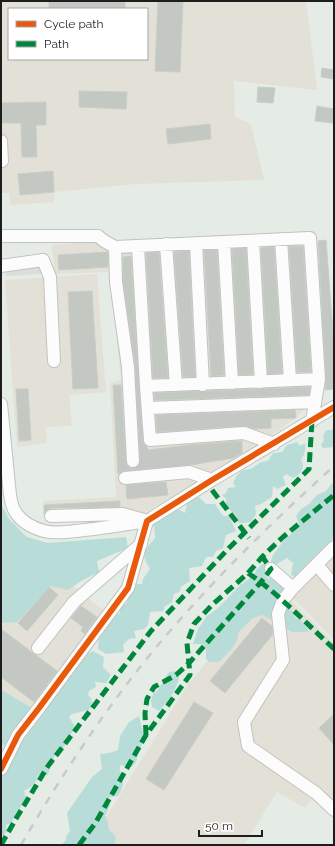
<svg xmlns="http://www.w3.org/2000/svg" width="335" height="846" font-family="Raleway,sans-serif">
<style>
.industrial{fill:#e3e0d7;fill-rule:evenodd}
.forest{fill:#b8ddd9}
.parking{fill:#dbdedb}
.building{fill:#c3c8c2;stroke:#c8cfc6}
.lines{fill:none;stroke-linecap:round;stroke-linejoin:round}
.minor-casing{stroke:#c0c3c0;stroke-width:14}
.minor{stroke:#fbfcfb;stroke-width:12}
.rail{stroke:#c9cac9;stroke-width:2.5;stroke-dasharray:8 8;stroke-linecap:butt}
.quiet{stroke:#00873e;stroke-width:5;stroke-dasharray:10 5;stroke-linecap:butt}
.cycleway-casing{stroke:#fff;stroke-width:8}
.cycleway{stroke:#e8590c;stroke-width:6}
</style>
<rect width="100%" height="100%" fill="#e5ece5"/>
<path class="industrial" d="M1,1H306L317,90L234,81L235,117L251,124L264,180L135,184L55,192L54,202L10,205L9,193H1ZM9,9H147V59H9Z
M315,231L327,388L324,390L296,418L240,457L144,513L45,522L43,501L116,497L110,383L121,380L110,272L55,274L52,245L104,241Z
M97,274L106,392L69,395L72,426L46,427L47,443L17,447L5,280Z
M334,553V640L292,597L316,572L324,569L325,560Z
M62,577L107,613L1,765V607Z
M272,582L334,643V801L318,790L312,800L305,808L277,792L244,845H89L187,686Z"/>
<path class="forest" d="M334,426V447L323,448L321,445L324,440L323,435L327,430H332Z
M297,442L300,446L305,443C306,450 305,453 301,460C306,467 301,474 293,478L286,474L283,477L286,485L277,489L273,486L272,497L261,504L255,506L256,514L251,522L244,523H239L235,514L226,507V499L222,495L226,493L228,488L236,487L233,483L236,477L242,470L251,469L261,462L268,461L273,453L282,452L287,445Z
M332,483L334,485V536L322,554L297,578L291,575L293,563L287,558L274,566L271,561L273,555L285,539L295,531L299,525L296,516L301,509L309,504L317,495L326,491Z
M199,497L206,504H215L223,516H229L236,531L226,535L223,548L216,551L213,557H206L202,566L189,568L190,581L182,586L179,592L174,594L172,602L164,607V611L150,612L148,625L144,629L134,631L136,638L129,639L123,645L124,652L106,654L98,649L99,635L113,617L120,613V607L127,603L129,594L137,584H142L143,579L150,569C140,553 144,551 155,538L154,524L174,510H180L185,513L188,501Z
M1,504L9,519L27,537L48,543L126,537L128,548L97,561L99,572L81,581L68,590L50,586L17,622L4,623L1,621Z
M262,564H265V570L268,579L274,575L288,585L281,603L287,607L294,613L295,618L300,620L309,630L306,632H292L285,628V618L277,608L273,615L271,620L262,615L253,618L238,633C239,644 227,654 219,662H210L206,659V648L202,644H193L198,629L207,616L218,608L240,585L253,576L257,569Z
M93,651L104,657L103,667L111,675L106,683L95,682L96,687L89,691L88,695L91,698L92,703L89,710L72,714L69,717L74,725V729L64,747L54,756V763L50,767L48,775H38C35,785 32,787 24,791L26,798L11,823L6,825L7,831L4,835L1,836V774L21,737L58,694L80,661L87,654Z
M175,671L179,678C176,691 168,701 159,711L152,707L151,701L153,694L157,691L169,672Z
M1,690L34,709L9,747L1,744Z
M139,716L143,733L141,748L138,753L136,762L132,767L120,765C119,780 128,780 118,796L107,798L110,805L106,814L105,815L108,823L109,830L113,833L116,838L114,845H61L66,840V837L70,831L67,813L92,777L102,769L100,754L109,753L118,750L120,736L129,722Z"/>
<path class="parking" d="M42,264L44,274L6,276L5,266Z"/>
<path class="building" d="M49,1H125V9H49Z
M158,1H183L180,72L155,71Z
M322,68L334,70V79L321,77Z
M258,87L275,88L273,103L257,102Z
M79,91L127,92L126,109L79,107Z
M46,102V125H36L37,157H22L21,123H1V103Z
M317,106L334,109L333,123L315,121Z
M210,124L211,139L168,144L166,129Z
M53,171L54,192L20,195L18,174Z
M326,240L334,345V389L325,390L326,379L318,241Z
M289,246H303L311,372H297Z
M274,247L282,373L268,374L261,248Z
M246,248L253,374L239,375L232,249Z
M204,250H217L224,375L211,376Z
M189,251L195,377H183L174,252Z
M108,252V267L59,270L58,255Z
M159,252L168,378H153L146,253Z
M131,256L139,386L143,441L144,444L147,447L148,450L190,445L242,441V453L233,458L191,465L124,471L121,472L118,474L113,385H121L126,461L127,465L130,468H134L137,467L139,465L140,461L135,366L123,281V257Z
M92,291L98,388L73,389L68,292Z
M310,387L309,395L155,400L154,393L199,391L203,392L207,391Z
M16,389H28L31,440L19,441Z
M295,410L296,418L271,419V428L255,429L243,426L157,432L156,415Z
M166,482L168,495L127,499L126,485Z
M120,501V507L51,508L47,510L44,514V505Z
M49,587L58,595L27,631L18,623Z
M81,606L97,617L85,634L81,631L83,627L71,618Z
M262,618L272,626L273,634L225,693L210,681Z
M1,629L57,671L34,702L1,677Z
M194,702L213,713L164,790L146,779Z
M334,714V745L319,728Z"/>
<g class="lines">
<defs>
<path id="minor" d="M1,141L2,161H1
M1,236H98L104,241L115,247L310,238L319,379L312,421
M281,239L290,380
M253,241L261,382
M224,242L232,383
M196,243L203,385
M166,244L176,385
M115,247L116,282L128,367L133,461
M138,247L146,386L319,379
M1,266L43,260L50,277L54,361
M146,386L150,440L244,433L274,444
M1,404L10,495C11,501 12,508 16,513C22,522 33,528 44,531C56,534 71,532 84,530C105,528 126,524 147,521
M148,408L315,402
M125,478L189,472L212,480
M51,516L123,514L144,520
M317,565L334,585
M271,569L293,588L334,547
M293,588L283,600L278,614L283,660L244,722L248,746L316,793L334,810
M38,648L74,602L141,544
M1,769L18,735L39,708L128,588L147,521L212,480L334,407"/>
</defs>
<use href="#minor" class="minor-casing"/>
<use href="#minor" class="minor"/>
<path class="rail" d="M21,845C61,776 107,706 158,645C212,581 272,522 334,466"/>
<path class="quiet" d="M212,490L249,538
M248,573C280,595 306,623 334,649
M146,735L145,713L147,699L154,687L176,675L189,663L261,582L271,569L259,552
M1,845L17,817L48,766L151,631L229,548L309,469L312,421
M79,845L96,822L146,735L190,675L187,643L194,624L212,605L248,573L263,556L283,537L334,495"/>
<defs>
<path id="cycleway" d="M1,769L18,735L39,708L128,588L147,521L212,480L334,407"/>
</defs>
<use href="#cycleway" class="cycleway-casing"/>
<use href="#cycleway" class="cycleway"/>
</g>
<rect width="335" height="846" fill="none" stroke="#1d1d1d" stroke-width="4"/>
<rect x="8" y="8" width="140" height="52" fill="#ffffff" stroke="#a5a5a5"/>
<rect x="16" y="21" width="20" height="6" fill="#e8590c" stroke="#a5a5a5"/>
<text x="44" y="28" font-size="12" fill="#1d1d1d">Cycle path</text>
<rect x="16" y="41" width="20" height="6" fill="#00873e" stroke="#a5a5a5"/>
<text x="44" y="48" font-size="12" fill="#1d1d1d">Path</text>
<path d="M199 830v6h63v-6" fill="none" stroke="#1d1d1d" stroke-width="2"/>
<text x="205" y="830" font-size="12" fill="#1d1d1d" stroke="#ffffff" stroke-width="3" paint-order="stroke">50 m</text>
</svg>
